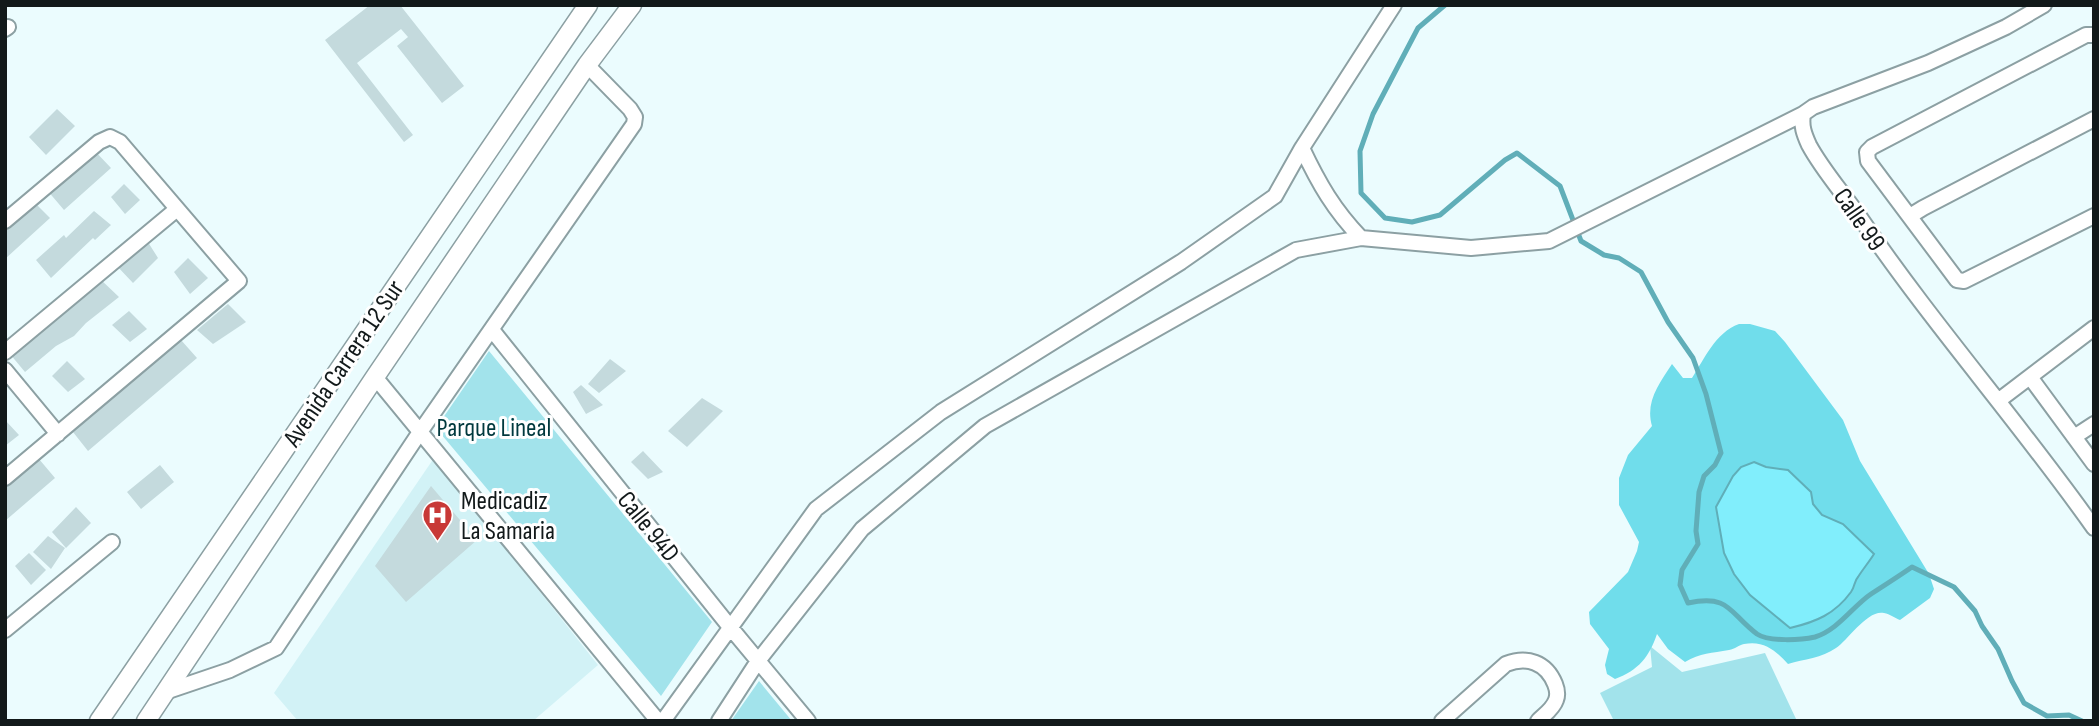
<svg xmlns="http://www.w3.org/2000/svg" width="2099" height="726" font-family="'Sofia Sans Condensed',sans-serif">
<style>
.built{fill:#d2f2f6}
.green{fill:#a2e3eb}
.forest{fill:#70ddeb}
.water{fill:#81eefc;stroke:#60aeb8;stroke-width:2}
.lines{fill:none;stroke-linecap:round;stroke-linejoin:round}
.stream{stroke:#60aeb8;stroke-width:5}
.building{fill:#c4dadd}
.minor-casing{stroke:#8ca0a3;stroke-width:18}
.tertiary-casing{stroke:#8ca0a3;stroke-width:21}
.minor{stroke:#fff;stroke-width:14}
.tertiary{stroke:#fff;stroke-width:18}
.labels{text-anchor:middle;stroke-width:6;stroke-linejoin:round;paint-order:stroke}
.street-label{font-size:26px;fill:#12191a;stroke:#fff}
.park-label{font-size:26px;fill:#01393e;stroke:#fff}
.poi-label{font-size:26px;fill:#12191a;stroke:#fff;text-anchor:start}
</style>
<rect width="100%" height="100%" fill="#ebfcfe"/>
<path class="built" d="M434,458L598,665L533,721H298L274,693Z"/>
<path class="green" d="M489,351L712,622L661,696L436,428Z
M1650,646L1682,672L1765,653L1797,721H1614L1600,693L1652,667Z
M759,681L792,721H731Z"/>
<path class="forest" d="M1739,324H1750L1775,331L1785,342L1843,420L1860,461L1929,574L1934,589L1930,598L1900,620C1895,618 1890,614 1884,613C1868,609 1848,640 1836,648C1822,658 1804,659 1788,664C1776,651 1764,640 1744,644C1739,645 1735,649 1729,650C1712,653 1700,653 1685,662L1668,649L1657,634C1649,657 1639,670 1615,679L1607,674L1605,665L1609,649L1590,624L1589,612L1628,572L1637,551L1639,542L1619,505V478L1628,455L1652,426C1645,402 1659,384 1672,364L1683,378H1692C1705,358 1715,333 1739,324Z"/>
<path class="water" d="M1754,462L1766,467L1788,470L1811,492L1813,504L1822,515L1843,524L1874,554C1869,562 1863,569 1858,577C1854,581 1855,587 1851,592C1835,614 1816,622 1790,628L1750,595L1734,574L1724,553L1716,507L1733,476L1741,467Z"/>
<g class="lines">
<path class="stream" d="M1445,5L1418,28L1373,114L1360,151L1361,193L1385,218L1412,222L1440,215L1505,160L1517,153L1560,186L1581,241L1604,255L1619,258L1641,272L1668,322L1693,358L1706,394L1721,453L1715,465L1704,476L1699,492L1696,531L1698,544L1682,570L1680,585L1688,603C1730,594 1729,613 1757,634C1769,642 1801,640 1815,637C1838,630 1853,606 1871,594C1885,585 1899,576 1912,567L1954,587L1975,611L1982,626L1998,649L2012,681L2024,703L2047,716L2069,715L2082,721"/>
</g>
<path class="building" d="M370,5H400L464,86L442,103L397,46L408,37L401,29L357,63L413,135L404,142L325,40Z
M57,109L75,126L46,155L29,137Z
M93,149L111,168L64,210L47,190Z
M124,184L140,200L125,214L111,197Z
M33,201L50,218L5,259V227Z
M94,211L111,225L95,240L93,238L51,278L36,260L64,235L66,238Z
M146,239L158,258L133,283L116,265Z
M188,258L208,278L190,294L174,272Z
M99,278L119,297L86,323L74,336L56,346L25,372L10,354Z
M228,304L246,322L213,344L197,330Z
M129,311L147,329L130,342L112,325Z
M181,340L197,358L88,451L73,432Z
M610,359L626,371L599,393L588,384Z
M67,361L85,379L68,392L52,376Z
M581,385L603,405L586,414L573,392Z
M702,398L723,411L687,447L668,431Z
M5,420L19,435L5,446Z
M643,451L663,472L648,479L631,462Z
M39,459L55,478L5,521V488Z
M160,465L174,482L141,509L127,492Z
M431,486L477,540L406,602L375,566Z
M76,507L91,523L66,548L52,532Z
M48,536L65,548L51,569L33,552Z
M29,553L46,570L31,585L15,566Z"/>
<g class="lines">
<defs>
<path id="minor" d="M2044,5L2006,27L1928,63L1813,107L1803,114C1801,126 1804,134 1809,145C1823,171 1844,194 1861,219C1934,326 2019,422 2094,528
M5,29L8,27
M2094,35H2086L1872,147L1867,152L1868,161L1957,280L1964,281L2094,216
M1302,148C1319,184 1334,210 1361,238
M1910,216L1923,208L2094,119
M5,221L99,142L110,137L120,142L239,281L5,478
M492,330L730,627L808,721
M5,352L177,209
M5,370L58,434
M375,377L658,721
M2030,377L2094,464
M1998,401L2094,328
M2074,437L2094,424
M5,630L112,542
M165,692L230,670L276,648L420,432L634,124L635,117L630,109L587,65
M663,721L816,509L941,412L1181,262L1275,196L1302,148L1394,5
M719,721L758,661L862,529L985,426L1296,250L1361,238L1471,248L1549,241L1803,114
M1442,721L1506,664C1527,656 1546,662 1555,684C1557,689 1558,695 1556,700C1553,709 1544,715 1538,721"/>
<path id="tertiary" d="M99,721L588,5
M146,721L375,377L587,65L632,5"/>
</defs>
<use href="#minor" class="minor-casing"/>
<use href="#tertiary" class="tertiary-casing"/>
<use href="#minor" class="minor"/>
<use href="#tertiary" class="tertiary"/>
</g>
<defs>
<symbol id="hospital-pin" viewBox="-11 -11 22 30"><path d="M0 17L-7.5 6A9.5 9.5 0 1 1 7.5 6Z" fill="#c83937" stroke="#fff"/><path d="M-5-5h3v3.5h4V-5h3V5h-3V1.5h-4V5h-3Z" fill="#fff"/></symbol>
</defs>
<g fill-rule="evenodd">
<use href="#hospital-pin" x="420" y="498" width="35" height="47"/>
</g>
<g class="labels">
<g class="street-label">
<text transform="translate(1860 219) rotate(55)" y="9">Calle 99</text>
<text transform="translate(343 363) rotate(-56)" y="9">Avenida Carrera 12 Sur</text>
<text transform="translate(649 526) rotate(51)" y="9">Calle 94D</text>
</g>
<g class="park-label">
<text x="494" y="436">Parque Lineal</text>
</g>
<g class="poi-label">
<text x="461" y="509">Medicadiz<tspan x="461" dy="30">La Samaria</tspan></text>
</g>
</g>
<rect width="2099" height="726" fill="none" stroke="#12191a" stroke-width="14"/>
</svg>
